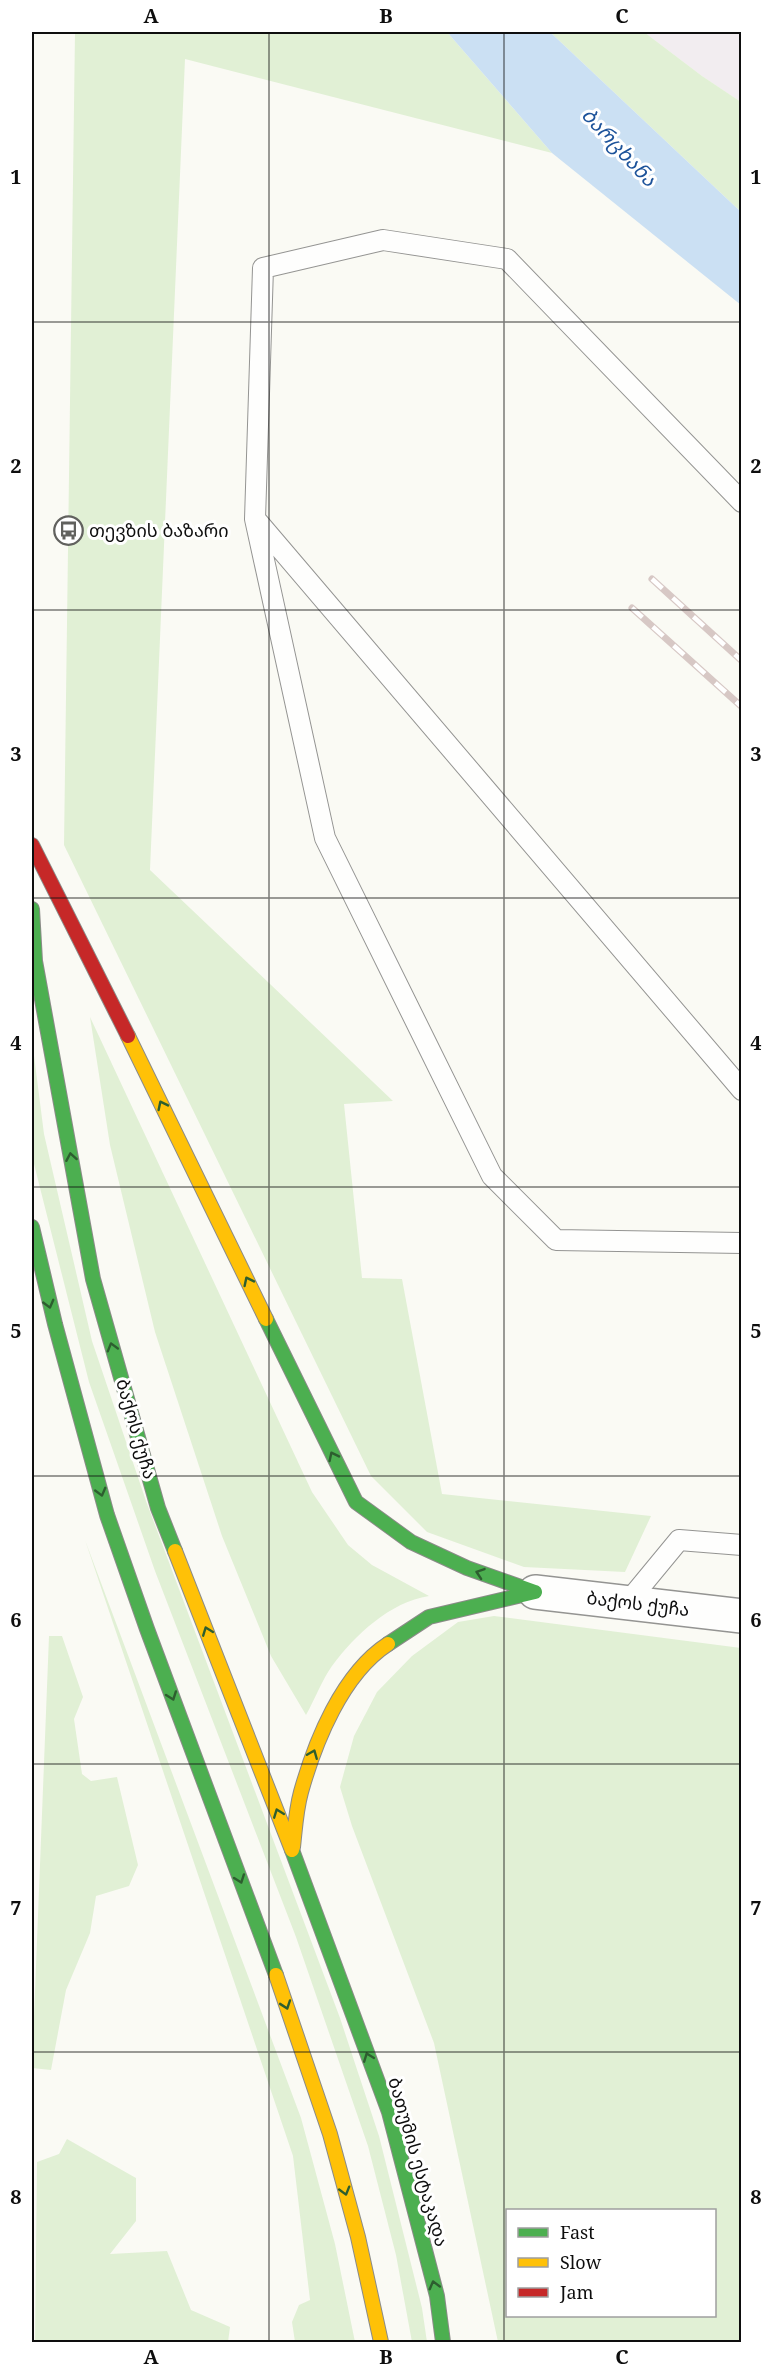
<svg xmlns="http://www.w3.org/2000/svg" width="773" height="2374" font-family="'Noto Serif','Noto Sans Georgian',serif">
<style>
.industrial{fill:#f2edf0}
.green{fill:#e1f0d5;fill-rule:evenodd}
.water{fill:#cbe0f3}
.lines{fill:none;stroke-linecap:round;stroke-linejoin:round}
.lane-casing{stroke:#949492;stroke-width:22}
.street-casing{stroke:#949492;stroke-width:36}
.fast-casing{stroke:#8b8b88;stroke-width:16}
.slow-casing{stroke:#8b8b88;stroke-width:16}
.jam-casing{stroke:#8b8b88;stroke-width:16}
.lane{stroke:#fefefd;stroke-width:20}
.street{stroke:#fefefd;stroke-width:33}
.fast{stroke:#4caf50;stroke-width:14}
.slow{stroke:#ffc107;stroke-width:14}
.jam{stroke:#c62828;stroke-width:14}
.rail-casing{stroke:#d7c8c5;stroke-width:7}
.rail{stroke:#fff;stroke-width:4.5;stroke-dasharray:14;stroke-linecap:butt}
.oneway{stroke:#2d5e2f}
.grid{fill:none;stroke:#0e0e0e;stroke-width:1.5;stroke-opacity:0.55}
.labels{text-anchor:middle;stroke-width:6;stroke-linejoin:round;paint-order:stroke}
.poi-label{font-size:18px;fill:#0e0e0e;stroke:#fff;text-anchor:start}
.street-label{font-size:18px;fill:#0e0e0e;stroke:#fff}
.water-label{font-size:20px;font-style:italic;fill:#1d539a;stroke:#fff}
.neatline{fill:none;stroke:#0e0e0e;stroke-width:2}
.grid-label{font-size:20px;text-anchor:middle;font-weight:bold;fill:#0e0e0e}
</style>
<rect width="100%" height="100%" fill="#fafaf4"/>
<path class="industrial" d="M644,32H741V102L702,76Z"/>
<path class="green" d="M75,32H447L552,153L185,59L150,870L393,1101L344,1104L362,1278L402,1279L442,1494L651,1516L625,1572L524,1567L427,1532L371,1476L64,845Z
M550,32H644L702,76L741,102V212Z
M90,1017L312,1492L348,1545L372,1565L429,1596C390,1602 355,1635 332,1666C322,1680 315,1699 306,1715L271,1656L222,1536L155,1332L110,1145Z
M32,1040L44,1134L92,1341L146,1501L340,2018L379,2136L422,2308L427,2342H412L396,2255L368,2146L296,1937L155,1571L89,1382L34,1164L32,1145Z
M85,1540L301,2118L335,2244L355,2342H295L292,2322L299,2305L310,2300L293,2156Z
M494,1616L741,1648V2342H498L434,2043L352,1826L340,1787L354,1736L377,1692L412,1656L458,1622ZM508,2210H714V2316H508Z
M49,1636H62L83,1697L74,1719L82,1774L91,1781L117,1777L138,1865L129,1886L96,1896L90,1933L66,1990L51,2070L32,2068Z
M67,2139L136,2178V2221L110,2254L167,2251L191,2310L230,2327L228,2342H35L37,2162L59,2154Z"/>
<path class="water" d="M447,32H550L741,212V305L552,153Z"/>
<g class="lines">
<defs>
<path id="lane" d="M742,502L507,259L383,240L263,268L255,519L325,838L492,1176L556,1240L742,1243
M257,521L742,1090
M627,1603L679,1540L742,1545"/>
<path id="street" d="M535,1592L742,1616"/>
<path id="fast" d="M32,909L35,961L93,1279L158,1508L175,1551
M32,1227L55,1324L107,1515L147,1629L276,1975
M266,1319L356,1502L411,1542L467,1568L535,1592
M388,1644L429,1617L535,1592
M292,1850L389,2112L437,2296L443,2342"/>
<path id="slow" d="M128,1036L266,1319
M175,1551L292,1850
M293,1847C295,1829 296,1810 301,1792C315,1742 342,1674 388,1644
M276,1975L330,2134L358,2237L381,2342"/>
<path id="jam" d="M32,845L128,1036"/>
</defs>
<use href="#lane" class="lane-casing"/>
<use href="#street" class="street-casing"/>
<use href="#fast" class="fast-casing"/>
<use href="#slow" class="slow-casing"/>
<use href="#jam" class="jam-casing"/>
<use href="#lane" class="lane"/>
<use href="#street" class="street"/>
<use href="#fast" class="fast"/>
<use href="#slow" class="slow"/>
<use href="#jam" class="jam"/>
<defs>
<path id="rail" d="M652,579L742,661
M632,608L742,707"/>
</defs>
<use href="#rail" class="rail-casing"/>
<use href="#rail" class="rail"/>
</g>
<defs><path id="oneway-chevron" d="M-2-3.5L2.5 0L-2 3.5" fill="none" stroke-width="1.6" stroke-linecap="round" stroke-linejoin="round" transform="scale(1.5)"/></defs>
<g class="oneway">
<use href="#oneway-chevron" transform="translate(162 1105) rotate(-116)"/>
<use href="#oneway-chevron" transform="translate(71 1157) rotate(-100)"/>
<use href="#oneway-chevron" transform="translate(248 1281) rotate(-116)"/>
<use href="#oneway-chevron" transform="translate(49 1304) rotate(75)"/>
<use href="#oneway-chevron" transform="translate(112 1347) rotate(-106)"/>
<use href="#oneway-chevron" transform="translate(333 1456) rotate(-116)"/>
<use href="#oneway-chevron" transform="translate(101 1492) rotate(75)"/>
<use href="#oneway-chevron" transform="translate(480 1573) rotate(-161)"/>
<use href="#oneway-chevron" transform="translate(207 1631) rotate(-111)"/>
<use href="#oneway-chevron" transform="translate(172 1696) rotate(70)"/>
<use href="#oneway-chevron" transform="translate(313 1754) rotate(-68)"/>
<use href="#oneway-chevron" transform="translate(278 1813) rotate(-111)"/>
<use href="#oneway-chevron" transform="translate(240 1879) rotate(70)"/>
<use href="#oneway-chevron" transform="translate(286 2005) rotate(71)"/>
<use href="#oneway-chevron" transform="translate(368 2057) rotate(-111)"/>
<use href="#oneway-chevron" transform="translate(345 2191) rotate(74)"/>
<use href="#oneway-chevron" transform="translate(434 2285) rotate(-105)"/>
</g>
<path class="grid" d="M269,32V2342M504,32V2342M32,322H742M32,610H742M32,898H742M32,1187H742M32,1476H742M32,1764H742M32,2052H742"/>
<defs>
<symbol id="bus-ring" viewBox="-11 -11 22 22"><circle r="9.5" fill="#fff" stroke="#61615e" stroke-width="1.5"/><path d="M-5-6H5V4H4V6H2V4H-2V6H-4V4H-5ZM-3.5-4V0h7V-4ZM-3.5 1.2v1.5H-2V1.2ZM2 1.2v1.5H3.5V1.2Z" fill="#61615e"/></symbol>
</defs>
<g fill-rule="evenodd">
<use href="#bus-ring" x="52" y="514" width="33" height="33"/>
</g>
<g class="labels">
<g class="poi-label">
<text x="89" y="537">თევზის ბაზარი</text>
</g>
<g class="street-label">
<text transform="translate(136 1429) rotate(74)" y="6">ბაქოს ქუჩა</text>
<text transform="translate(638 1604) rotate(7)" y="6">ბაქოს ქუჩა</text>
<text transform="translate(418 2162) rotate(74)" y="6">ბათუმის ესტაკადა</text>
</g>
<g class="water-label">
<text transform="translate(619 147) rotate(47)" y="7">ბარცხანა</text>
</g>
</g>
<rect width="773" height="2374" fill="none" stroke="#ffffff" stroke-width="66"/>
<rect x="506" y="2209" width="210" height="108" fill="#ffffff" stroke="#9f9f9f" stroke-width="1.5"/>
<rect x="518" y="2228" width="30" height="9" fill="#4caf50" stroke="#9f9f9f" stroke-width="1.5"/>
<text x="560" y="2239" font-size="18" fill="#0e0e0e">Fast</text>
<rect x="518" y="2258" width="30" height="9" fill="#ffc107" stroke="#9f9f9f" stroke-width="1.5"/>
<text x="560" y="2269" font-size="18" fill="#0e0e0e">Slow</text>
<rect x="518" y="2288" width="30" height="9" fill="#c62828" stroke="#9f9f9f" stroke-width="1.5"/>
<text x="560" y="2299" font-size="18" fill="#0e0e0e">Jam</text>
<rect x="33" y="33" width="707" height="2308" class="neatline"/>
<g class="grid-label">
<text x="151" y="23">A</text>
<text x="386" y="23">B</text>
<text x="622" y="23">C</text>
<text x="16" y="184">1</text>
<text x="756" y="184">1</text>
<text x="16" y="473">2</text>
<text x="756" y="473">2</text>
<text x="16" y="761">3</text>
<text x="756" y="761">3</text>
<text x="16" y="1050">4</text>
<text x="756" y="1050">4</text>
<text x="16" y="1338">5</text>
<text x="756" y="1338">5</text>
<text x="16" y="1627">6</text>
<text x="756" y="1627">6</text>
<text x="16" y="1915">7</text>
<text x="756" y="1915">7</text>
<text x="16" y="2204">8</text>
<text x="756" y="2204">8</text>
<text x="151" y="2364">A</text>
<text x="386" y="2364">B</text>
<text x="622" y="2364">C</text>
</g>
</svg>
